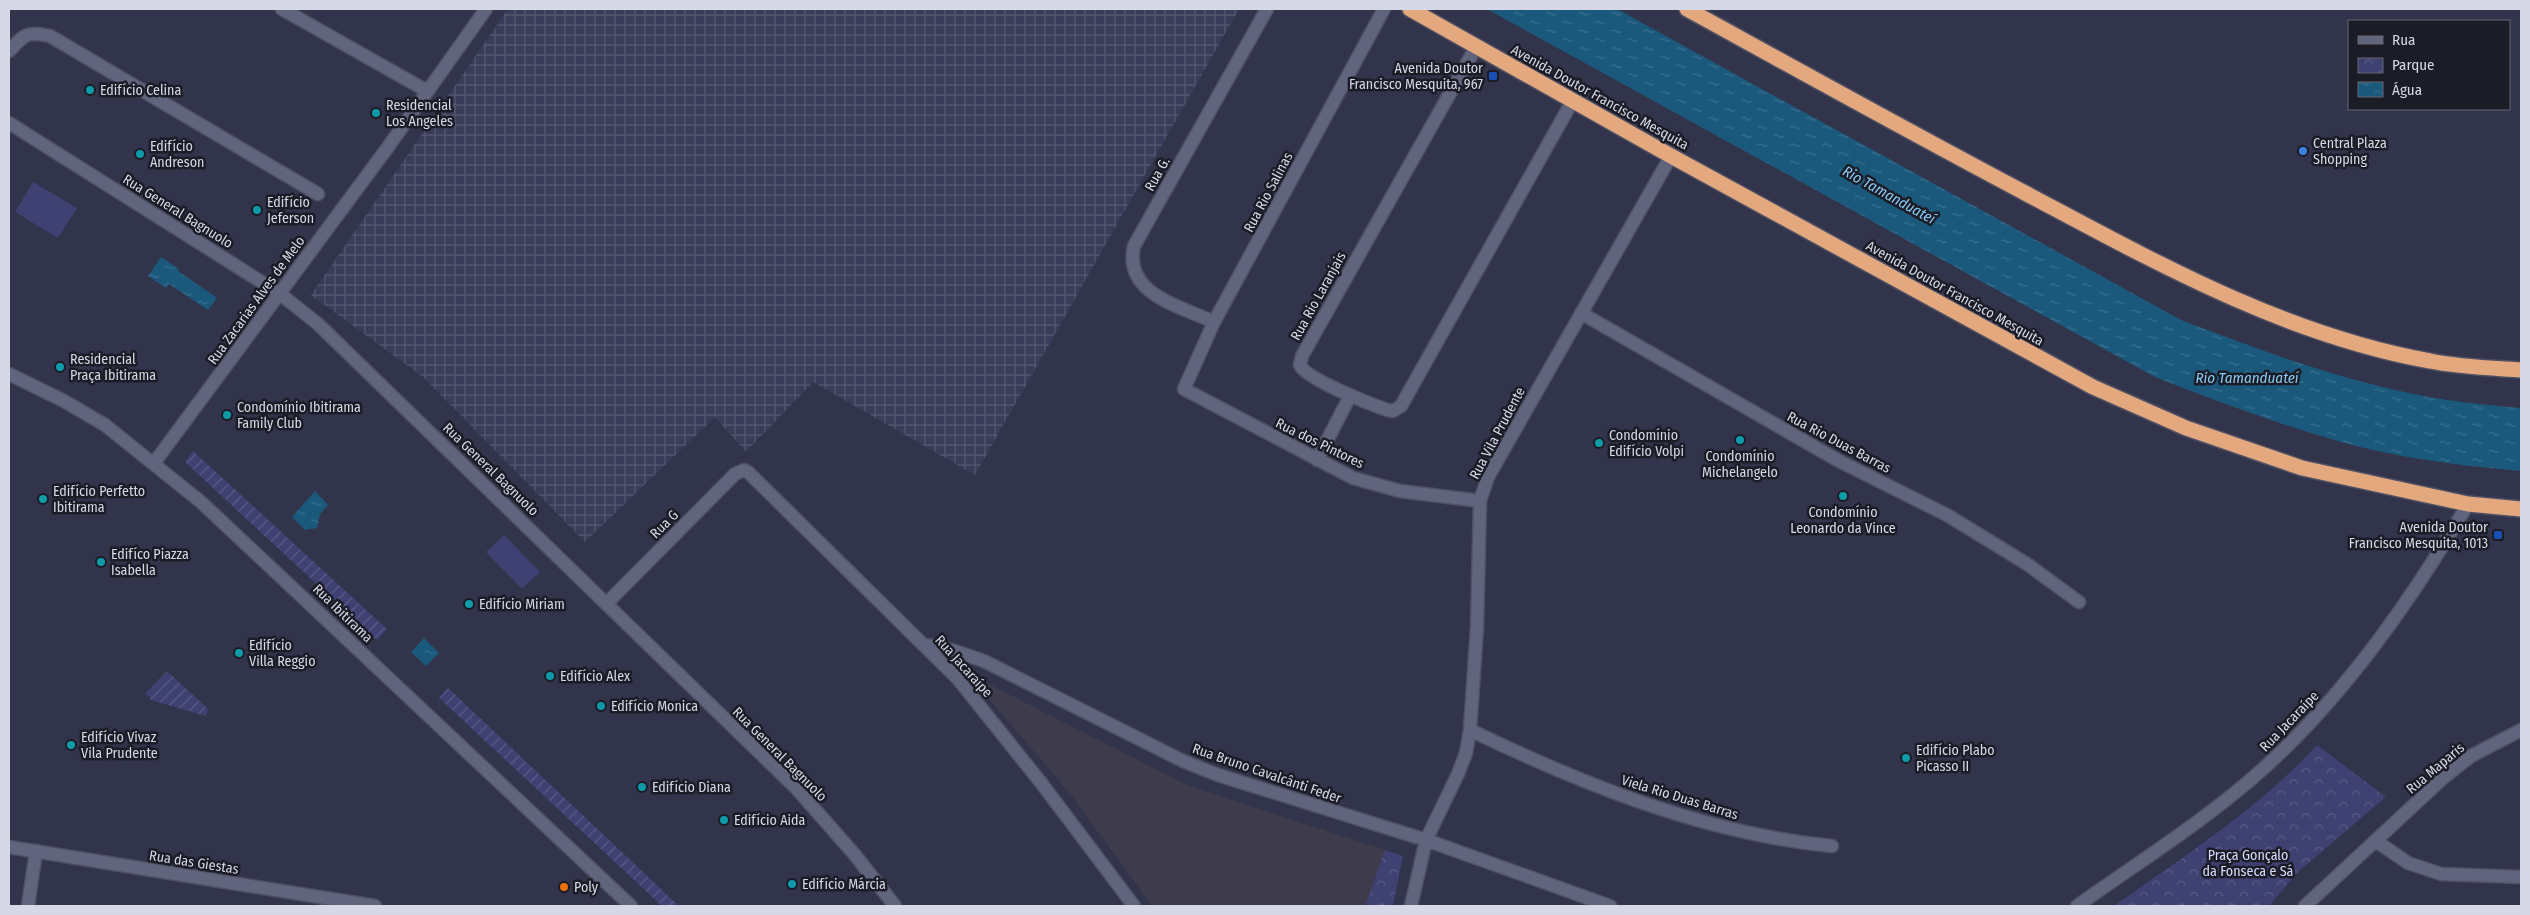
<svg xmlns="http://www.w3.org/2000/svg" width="2530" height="915" font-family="'Fira Sans Condensed',sans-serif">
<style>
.industrial{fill:url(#industrial-grid)}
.education{fill:#3e3b4c}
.park{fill:url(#park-crowns)}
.garden{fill:url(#garden-furrows)}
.pitch{fill:#3e4172}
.water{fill:url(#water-ripples)}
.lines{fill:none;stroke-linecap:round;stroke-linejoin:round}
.street-casing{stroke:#4f5063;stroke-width:15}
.secondary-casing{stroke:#4f5063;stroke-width:15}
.highway-casing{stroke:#4f5063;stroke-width:18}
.street{stroke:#61647d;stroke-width:12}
.secondary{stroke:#61647d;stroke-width:12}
.highway{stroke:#e4a87e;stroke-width:15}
.transit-dot{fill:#1a4fb4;stroke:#1b1c26;stroke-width:2}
.culture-dot{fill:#0f9aa8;stroke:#1b1c26;stroke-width:2}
.shop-dot{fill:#3f7fe0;stroke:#1b1c26;stroke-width:2}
.food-dot{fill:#e8710a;stroke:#1b1c26;stroke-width:2}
.labels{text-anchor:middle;stroke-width:5;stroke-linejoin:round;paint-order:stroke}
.poi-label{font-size:14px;fill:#d7d8e7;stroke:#1b1c26;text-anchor:start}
.street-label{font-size:14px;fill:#d7d8e7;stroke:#1b1c26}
.park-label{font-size:14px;fill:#d6dbfc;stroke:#1b1c26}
.water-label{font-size:15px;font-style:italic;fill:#88caf6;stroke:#1b1c26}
</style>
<defs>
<pattern id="industrial-grid" width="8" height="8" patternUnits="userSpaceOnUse" patternTransform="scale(1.25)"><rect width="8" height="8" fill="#3a3d59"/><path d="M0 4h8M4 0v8" fill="none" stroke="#565871"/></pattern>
<pattern id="park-crowns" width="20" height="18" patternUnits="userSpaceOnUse" patternTransform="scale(1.25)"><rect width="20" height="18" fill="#3e4172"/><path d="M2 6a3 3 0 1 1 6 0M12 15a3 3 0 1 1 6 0" fill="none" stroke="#595c86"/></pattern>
<pattern id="garden-furrows" width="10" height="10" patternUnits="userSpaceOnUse" patternTransform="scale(1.25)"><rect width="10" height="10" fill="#3e4172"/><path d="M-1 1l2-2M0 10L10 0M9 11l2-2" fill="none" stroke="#595c86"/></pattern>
<pattern id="water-ripples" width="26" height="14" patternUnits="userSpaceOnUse" patternTransform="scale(1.25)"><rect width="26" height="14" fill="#1b597c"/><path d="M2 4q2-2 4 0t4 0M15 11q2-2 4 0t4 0" fill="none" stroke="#3b708f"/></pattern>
</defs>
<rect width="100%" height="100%" fill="#31344a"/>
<path class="industrial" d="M508,9H1239L975,475L813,382L746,452L715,417L585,542L423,377L311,295Z"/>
<path class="education" d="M989,684L1187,785L1385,850L1365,906H1152L1069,792L982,691Z"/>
<path class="park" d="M2317,745L2386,797L2299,871L2269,906H2114C2184,856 2258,809 2317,745Z
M1385,850L1403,856L1393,906H1365Z"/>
<path class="garden" d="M193,451L387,629L377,640L185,462Z
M167,671L208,709L206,716L151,700L150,697L145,694Z
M448,688L679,906H662L439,698Z"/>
<path class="pitch" d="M33,182L77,208L58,238L15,212Z
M504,535L540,572L522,589L486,552Z"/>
<path class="water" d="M1487,9H1617L2181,320C2245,344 2309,369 2375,385C2423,398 2472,404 2521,408V471C2467,466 2413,460 2360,447C2290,429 2222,403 2155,377Z
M161,257L179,269L178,271L217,298L208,310L169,284L166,288L148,276Z
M315,491L328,505L320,514L317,528L305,530L292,517Z
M424,638L439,653L426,666L411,652Z"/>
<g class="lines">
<defs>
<path id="street" d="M282,9L427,91
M1384,9L1214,322L1184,389L1353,478L1400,491L1480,501
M1476,47L1302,356L1300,365C1306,379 1370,404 1387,410L1393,411L1401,406L1573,100
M9,51C25,34 27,31 50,36L318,194
M9,123L279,293L318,324L796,788L855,855L895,906
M1581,313L1839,461L1947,515L2027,564L2079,602
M1214,322C1180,306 1123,294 1134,246L1267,9
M1317,460L1350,396
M154,463L388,147L486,9
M607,603L735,474L744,470L748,472L958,679L1042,784L1134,906
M924,645L943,647L984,661L1183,761L1218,775L1426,840L1610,906
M1470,730C1584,785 1706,834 1832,846
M2376,841L2408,863L2441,874L2521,877
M28,906L36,851
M1411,906L1426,840L1458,774L1466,753L1470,730L1477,627L1480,501L1488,477L1671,156
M2077,906C2140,861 2208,819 2265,767C2345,695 2414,596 2468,504
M2305,906L2443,778L2471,756L2521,730"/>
<path id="secondary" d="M9,374L64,401L105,425L201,502L631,906
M9,847L375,906"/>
<path id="highway" d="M1410,9L1671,156L2093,387L2186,428L2302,468L2468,504L2521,509
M1687,9C1800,71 1913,134 2027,194C2155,262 2285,335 2430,361C2459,367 2491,368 2521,370"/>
</defs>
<use href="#street" class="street-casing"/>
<use href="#secondary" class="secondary-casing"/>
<use href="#highway" class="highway-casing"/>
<use href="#street" class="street"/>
<use href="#secondary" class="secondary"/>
<use href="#highway" class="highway"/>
</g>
<g class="transit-dot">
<rect x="1488" y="71" width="10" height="10" rx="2.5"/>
<rect x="2493" y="530" width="10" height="10" rx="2.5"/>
</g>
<g class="culture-dot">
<circle cx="90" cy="90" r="5"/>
<circle cx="376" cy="113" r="5"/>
<circle cx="140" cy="154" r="5"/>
<circle cx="257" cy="210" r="5"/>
<circle cx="60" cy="367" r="5"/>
<circle cx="227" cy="415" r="5"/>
<circle cx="1740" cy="440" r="5"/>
<circle cx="1599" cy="443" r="5"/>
<circle cx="1843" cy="496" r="5"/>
<circle cx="43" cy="499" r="5"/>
<circle cx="101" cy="562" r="5"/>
<circle cx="469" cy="604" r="5"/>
<circle cx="239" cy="653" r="5"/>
<circle cx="550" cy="676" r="5"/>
<circle cx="601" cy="706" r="5"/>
<circle cx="71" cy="745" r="5"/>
<circle cx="1906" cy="758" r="5"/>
<circle cx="642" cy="787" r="5"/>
<circle cx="724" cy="820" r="5"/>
<circle cx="792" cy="884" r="5"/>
</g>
<circle class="shop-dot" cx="2303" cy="151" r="5"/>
<circle class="food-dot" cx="564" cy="887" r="5"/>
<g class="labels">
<g class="poi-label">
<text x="1483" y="73" text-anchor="end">Avenida Doutor<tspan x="1483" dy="16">Francisco Mesquita, 967</tspan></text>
<text x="100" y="95">Edifício Celina</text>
<text x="386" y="110">Residencial<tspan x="386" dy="16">Los Angeles</tspan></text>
<text x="2313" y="148">Central Plaza<tspan x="2313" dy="16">Shopping</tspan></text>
<text x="150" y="151">Edifício<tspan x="150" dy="16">Andreson</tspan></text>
<text x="267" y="207">Edifício<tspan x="267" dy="16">Jeferson</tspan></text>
<text x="70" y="364">Residencial<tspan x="70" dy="16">Praça Ibitirama</tspan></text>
<text x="237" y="412">Condomínio Ibitirama<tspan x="237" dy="16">Family Club</tspan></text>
<text x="1609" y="440">Condomínio<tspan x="1609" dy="16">Edifício Volpi</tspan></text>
<text x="1740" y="461" text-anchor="middle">Condomínio<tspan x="1740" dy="16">Michelangelo</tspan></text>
<text x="53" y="496">Edifício Perfetto<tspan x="53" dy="16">Ibitirama</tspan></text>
<text x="1843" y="517" text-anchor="middle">Condomínio<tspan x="1843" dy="16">Leonardo da Vince</tspan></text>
<text x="2488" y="532" text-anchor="end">Avenida Doutor<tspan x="2488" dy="16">Francisco Mesquita, 1013</tspan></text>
<text x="111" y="559">Edifíco Piazza<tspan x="111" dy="16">Isabella</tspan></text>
<text x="479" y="609">Edifício Miriam</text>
<text x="249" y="650">Edifício<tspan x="249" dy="16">Villa Reggio</tspan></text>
<text x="560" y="681">Edifício Alex</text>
<text x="611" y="711">Edifício Monica</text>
<text x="81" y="742">Edifício Vivaz<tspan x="81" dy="16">Vila Prudente</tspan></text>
<text x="1916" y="755">Edifício Plabo<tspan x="1916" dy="16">Picasso II</tspan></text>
<text x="652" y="792">Edifício Diana</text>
<text x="734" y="825">Edifício Aida</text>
<text x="802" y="889">Edifício Márcia</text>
<text x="574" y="892">Poly</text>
</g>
<g class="street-label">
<text transform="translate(1600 97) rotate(29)" y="5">Avenida Doutor Francisco Mesquita</text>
<text transform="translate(1157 174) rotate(-61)" y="5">Rua G.</text>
<text transform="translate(1268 192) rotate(-62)" y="5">Rua Rio Salinas</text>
<text transform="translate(178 211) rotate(32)" y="5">Rua General Bagnuolo</text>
<text transform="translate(1955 293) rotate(29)" y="5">Avenida Doutor Francisco Mesquita</text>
<text transform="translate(1318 296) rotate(-61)" y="5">Rua Rio Laranjais</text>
<text transform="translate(256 300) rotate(-54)" y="5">Rua Zacarias Alves de Melo</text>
<text transform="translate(1497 433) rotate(-62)" y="5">Rua Vila Prudente</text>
<text transform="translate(1839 442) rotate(28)" y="5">Rua Rio Duas Barras</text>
<text transform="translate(1320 443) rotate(26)" y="5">Rua dos Pintores</text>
<text transform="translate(491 469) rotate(44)" y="5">Rua General Bagnuolo</text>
<text transform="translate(664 524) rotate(-45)" y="5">Rua G</text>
<text transform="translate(343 613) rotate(44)" y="5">Rua Ibitirama</text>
<text transform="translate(964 666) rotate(48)" y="5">Rua Jacaraípe</text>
<text transform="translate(2289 721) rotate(-46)" y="5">Rua Jacaraípe</text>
<text transform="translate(780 754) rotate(45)" y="5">Rua General Bagnuolo</text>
<text transform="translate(2435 768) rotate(-40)" y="5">Rua Maparis</text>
<text transform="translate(1267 773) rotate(19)" y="5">Rua Bruno Cavalcânti Feder</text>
<text transform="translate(1680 797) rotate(17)" y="5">Viela Rio Duas Barras</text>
<text transform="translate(194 862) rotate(9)" y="5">Rua das Giestas</text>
</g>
<g class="park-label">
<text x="2248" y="860">Praça Gonçalo<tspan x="2248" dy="16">da Fonseca e Sá</tspan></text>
</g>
<g class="water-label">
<text transform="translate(1889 195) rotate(29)" y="5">Rio Tamanduateí</text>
<text x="2247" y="383">Rio Tamanduateí</text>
</g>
</g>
<rect width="2530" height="915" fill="none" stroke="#d7d8e7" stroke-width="20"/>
<rect x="2348" y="20" width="162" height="90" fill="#1b1c26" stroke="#666773"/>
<rect x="2358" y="36" width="25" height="8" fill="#61647d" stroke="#666773"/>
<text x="2392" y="45" font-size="15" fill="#d7d8e7">Rua</text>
<rect x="2358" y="58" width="25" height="15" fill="url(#park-crowns)" stroke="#666773"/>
<text x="2392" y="70" font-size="15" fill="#d7d8e7">Parque</text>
<rect x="2358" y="82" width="25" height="15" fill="url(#water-ripples)" stroke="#666773"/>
<text x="2392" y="95" font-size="15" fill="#d7d8e7">Água</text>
</svg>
